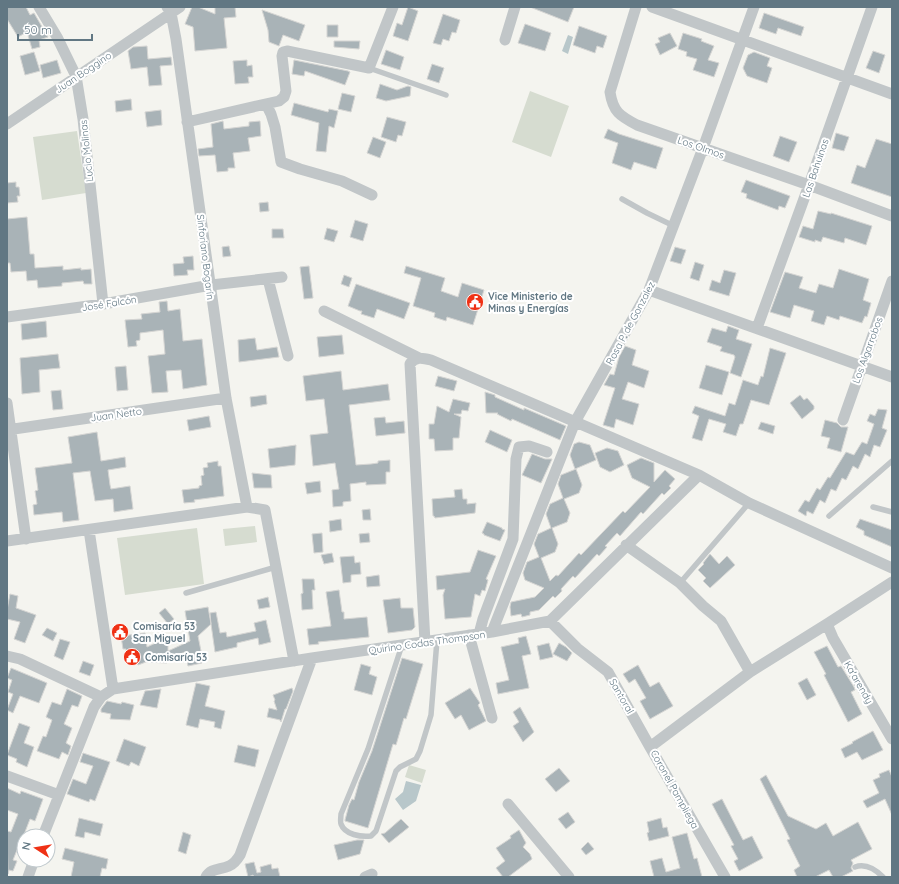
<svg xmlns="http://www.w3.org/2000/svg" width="899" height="884" font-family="Quicksand,sans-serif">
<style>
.green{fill:#d6dcd0}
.water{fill:#b8c7ca}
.building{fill:#a9b3b7;stroke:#d5d5d3}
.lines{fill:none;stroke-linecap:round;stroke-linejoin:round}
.lane{stroke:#c1c6c8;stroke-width:5.5}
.street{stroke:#c1c6c8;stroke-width:11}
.labels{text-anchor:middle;stroke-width:4;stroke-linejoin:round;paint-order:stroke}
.street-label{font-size:10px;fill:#617783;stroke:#fff}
.poi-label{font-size:10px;font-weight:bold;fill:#617783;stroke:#fff;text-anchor:start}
</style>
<rect width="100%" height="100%" fill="#f4f4ef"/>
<path class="green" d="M530,91L569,106L551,157L512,142Z
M77,131L86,193L42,200L33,137Z
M255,526L257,542L225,546L223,529Z
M197,528L204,584L125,595L117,538Z
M409,765L426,770L422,783L405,777Z"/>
<path class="water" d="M568,35L573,37L568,54L562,51Z
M406,781L421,785L416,801L403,810L395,799L403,792Z"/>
<path class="building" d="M7,7H26L30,15L34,13L48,37L39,40L40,47L32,49L27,32L18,37L7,19Z
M192,7H198L215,14V7H235L236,17L224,18L227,48L195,51L193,27L185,24Z
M408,7L418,11L408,41L393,36L397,23L402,25Z
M530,7H574L568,22Z
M262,10L305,25L299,41L283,35L279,46L269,42L268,30Z
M764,13L804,27L801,36L778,28L776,34L759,28Z
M443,14L460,20L456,33L452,32L449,41L443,39L441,45L433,43Z
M525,24L551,33L545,51L518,43Z
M327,25H338V37H327Z
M579,26L607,36L603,48L597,46L595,53L573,45Z
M670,33L677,46L660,55L655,44L660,42L658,38Z
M683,33L702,39L701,41L714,46L708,60L719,63L714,77L693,70L697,59L686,56L687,52L678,49Z
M334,41H360L359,49L334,47Z
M147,46L148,59L171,57L172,65L160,66L162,85L149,86L147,67L131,69L128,51L133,47Z
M386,50L404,57L400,70L381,64Z
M873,51L885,55L879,73L866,68Z
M34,52L40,71L25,75L20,56Z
M754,52L770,58L767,66L772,68L767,83L747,76L743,68L748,55Z
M57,60L61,73L43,78L40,65Z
M247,60V66L252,65L253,77H248L249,83L235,84L233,61Z
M294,60L348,71L350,72L345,85L305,71L304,76L292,74Z
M432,64L444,68L439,83L427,79Z
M380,84L397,90L408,86L411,87L410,96L386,101L376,98Z
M342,93L355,96L351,112L338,109Z
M131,99L132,110L116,112L115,101Z
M294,103L328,112L329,109L338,111L334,128L329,126L326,152L316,151L319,123L291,115Z
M161,110L162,125L147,127L145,112Z
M387,117L406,122L402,136L398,135L396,142L381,137Z
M223,121L224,129L249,126V122L260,121L261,136L248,138L250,151L233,153L235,168H228V171L217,172L215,155L199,156L198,149L213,147L211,124Z
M608,129L619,134L663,148L656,169L634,162L631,170L612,163L618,143L604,138Z
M836,133L849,137L844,151L832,148Z
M780,136L797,142L789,162L773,156Z
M373,137L386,142L380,158L367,153Z
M876,139L892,144V197L851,183L857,165L865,168Z
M746,180L790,196L785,208L779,206L778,210L746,198L747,194L741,192Z
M16,182V187H19L20,196H17L18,202L7,203V183Z
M268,202L269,211L260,212L259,203Z
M818,211L831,214V213L872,226L866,245L845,238L844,243L823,237L821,242L815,240V242L799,237L803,226L813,229Z
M27,217L30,254H34L35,268L63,266V270L81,268V270L91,269L92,284H84L83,281L62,283V286L38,288L37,280L27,281L26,271L11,272L10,263H7V219Z
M355,220L368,224L363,241L350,237Z
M327,228L338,231L334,242L324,239Z
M272,229H283L284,238H272Z
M229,246L231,256L223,257L222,247Z
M675,247L686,250L681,264L670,261Z
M193,256L194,270H187L188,275L174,276L173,264L184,263L183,257Z
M695,262L704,265L699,281L690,278Z
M309,266L313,298L304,299L300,267Z
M406,266L445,278L441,291L458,297L462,283L484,290L473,325L447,317L446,321L434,317L435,313L413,306L421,278L404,273Z
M839,269L869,279L863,300L871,303L867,317L865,316L862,323L840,316L839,320L827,316L824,325L811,321L814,311L794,305L790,318L770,312L785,272L803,277L799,288L816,293L819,284L833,288Z
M724,270L736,273L729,296L709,290L712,280L720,283Z
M344,275L352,278L349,287L341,284Z
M356,284L410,303L404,319L377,309L374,318L361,314L362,311H360L348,306Z
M167,301L168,311L180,309L183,341L202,339L207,385L183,389L181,370L166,371L168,392L152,393L148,356L165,354L163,330L140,333V340L136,341L137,346L128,347L125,320L142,319L141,314L160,312L159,302Z
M46,321L47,337L22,340L21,324Z
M728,326L739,330L736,339L752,344L741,377L730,373L735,357L734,355L720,351L722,347L707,342L712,328L726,332Z
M342,335L344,354L319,357L317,337Z
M255,338L257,350L277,347L279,357L239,362L238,340Z
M625,346L636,350L632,365L649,371L644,388L628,382L622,399L639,404L633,425L616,419L614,428L603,425L615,388L604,385L610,374L614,375L619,357Z
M770,348L786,353L769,405L751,400L743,424H740L736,436L723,432L726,424L709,419L702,441L692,438L699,416L692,413L695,406L725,416L729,403L735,405L743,380L758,385L761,376L763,377Z
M58,354L60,368L39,370L40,392L22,394L20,358Z
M706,365L729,372L722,395L699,388Z
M126,366L128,390L117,391L115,367Z
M341,371L343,390L388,384L390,400L349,405L356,465L371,464L378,463V461L390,460V472H386V484L366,485V482L350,484L351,501L343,502V506L333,507L332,490L339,489L335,463L313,466L310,435L328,433L324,399L306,401L303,376Z
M438,376L457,381L454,391L435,386Z
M61,390L63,409L53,410L51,391Z
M485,392L495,395V397L524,410V408L566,426L560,440L512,419L511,421L497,414L498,413H486Z
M266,395L267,404L251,407L250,397Z
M800,395L804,400L807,398L814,406V409L802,419L790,403Z
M453,399L470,403L468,411L462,410L461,414H454L461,417L459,438H453V450L435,451L434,439H429V424H434L437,406L449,412Z
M878,409L887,410L882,428L887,430L880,447L874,445L870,457L865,454L858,469L853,466L846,480L842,478L836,491L831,489L825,503L820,500L813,514L807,511L806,516L798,511L805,500L809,502L817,488L820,490L828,477L830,478L846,452L854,455L862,442L867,444L874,424L867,421L870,414L875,416Z
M209,416L211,427L189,431L187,420Z
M385,417L386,423L404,421L405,433L376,436L374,418Z
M825,420L837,423L841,427H848L841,452L827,448L830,438L821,436Z
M761,422L775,426L773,434L758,429Z
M490,430L512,440L507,452L485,442Z
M97,432L101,461L125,457L126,467L108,470L110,485L111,489L130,486L133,509L114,512L113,499L95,501L90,471L73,473L79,520L63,522L62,512L34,515L33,505L37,504L35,491L38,490L35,468L72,463L68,437Z
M579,442L590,445L596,460L575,469L570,455L574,444Z
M296,445L295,465L270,468L268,449Z
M607,448L618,451L624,465L610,472L600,467L595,453Z
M532,454L545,459H552L541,483L522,475Z
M641,458L654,463V482L665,470L675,479L669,486L671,488L664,495L662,493L643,514L641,512L620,536L617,533L605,546L607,547L599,556L597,554L575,578L573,576L561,589L562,591L555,598L553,596L539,610L530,612V615L522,617L521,614L511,616L510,607L511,602L535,597L544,588L525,580L523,573L527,562L539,557L534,544L538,534L551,528L546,514L550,504L563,498L558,484L561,475L576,469L582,485L579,493L564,499L570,513L567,522L552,528L558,544L555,552L541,558L550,581L556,575L558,576L579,553L581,555L623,511L625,513L650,487L632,478L627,465Z
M218,461V466H221L224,496L194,500L195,502L184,503L182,490L199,488V486L202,485L201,476L204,475L203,468L208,467L207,463Z
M252,473L271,475L272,488H254Z
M320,481L321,492L307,494L305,483Z
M462,489L463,499H467V504L476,503L475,513L435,518L434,516H433L432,499L455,497L454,490Z
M370,509L371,520H363L362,510Z
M341,519L342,530L330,532L329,521Z
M860,519L892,530V547L864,535V531L856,527Z
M487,522L502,528V529L505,530L500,541L484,535V534L482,533Z
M322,533L323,552L314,553L312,534Z
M369,533L370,542L360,543L359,534Z
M478,550L496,556L486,579L488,580L485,591L482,590L480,596L475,594L471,617L445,619L443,595L445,589L437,590L436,576L470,572Z
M332,553L334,562L324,564L321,555Z
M710,554L719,564L727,556L735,565L710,588L703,581L706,578L698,570L704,564L703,563Z
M354,556L355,563L360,562L361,574L351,575V582L343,583L340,557Z
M379,575L380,586L367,587L366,577Z
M302,579H314L315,590H312L313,609L302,610L301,594L303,593Z
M339,590L342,612H344V619L367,617L369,637L318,642L319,644L309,645L307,629L331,626L326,592Z
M10,594L18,596L16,608L36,615L25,643L14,639L20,622L7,619V610Z
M268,597L270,607L259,609L257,600Z
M400,598L401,608H413L415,627L412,630L388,633L383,600Z
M208,607L211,624L210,613L216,612L220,633L226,632L227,637L256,631L254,623L266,620L271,642L259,645L258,638L237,643V647L215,652L211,624L198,636L201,651L199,652L202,663L188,666L185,652L167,659V663L146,662L138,665L136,661L127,664L126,649H123L121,636L145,633L147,647L160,641H168V651L190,641L185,611Z
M165,608L174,619L168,624L159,613Z
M47,628L57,633L53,641L42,635Z
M526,636L531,654L522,656L529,688L498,694L496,683L509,680L501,647L519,643L518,638Z
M60,639L70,642L63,660L54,656Z
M549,643L553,657L540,660L537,646Z
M559,643L566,647L572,653L567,661L553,654Z
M827,646L838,667L841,666L854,687L855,690L851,692L862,714L848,722L824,675L826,674L814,652Z
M402,658L423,664L406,719L404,718L396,745L393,744L368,828L345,821V820L349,805L352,799L354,800L359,782L372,751Z
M83,661L94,665L90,676L79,672Z
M361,664L371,667L369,674L377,677L372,695L354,690Z
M638,665L650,687L659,682L673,706L650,719L640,701L646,698L635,679L629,683L623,674Z
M11,668L47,683L39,703L20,696L13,713L7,710L13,694L8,692L12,680L7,678Z
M807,678L816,695L807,700L798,683Z
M196,683L210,686L205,706L225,711L221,729L214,727L215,722L200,719L198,728L186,725Z
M292,688L293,691L286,709H285L281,722L280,720L267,717L269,708L277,710L274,701L275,700L273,695Z
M470,688L480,703L478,705L486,721L469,730L461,715L455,719L445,703Z
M67,689L82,696L78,707L72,705L64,724L72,728L66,743L71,746L68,755L62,752L59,759L37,751L43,736L46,737L52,720L46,717L52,702L61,705Z
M161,689L157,708L140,705L145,691Z
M107,701L121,704L122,702L134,705L130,720L110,719L111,714L101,712V709Z
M520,707L534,732L523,742L513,726L519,722L513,712Z
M19,723L30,727L24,743L34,747L27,767L16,762L17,759L7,755Z
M873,731L883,750L862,760L857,752L845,758L841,749L853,743L852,742Z
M124,739L146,747L139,766L131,762L129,766L116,761Z
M238,745L259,750L255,767L234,762Z
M83,753L110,762L95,801L90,799L89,802L67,794L73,779L86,784L93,766L80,762Z
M559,768L570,781L556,792L545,779Z
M889,770L892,777V815L885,799L867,808L863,801L879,793L873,780L880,777L879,774Z
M766,775L788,816L816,829L826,823L833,836L858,822L872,849L851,860L853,863L851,868L853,871L841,877H833L829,870L815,877H797L794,870L800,866L787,840L790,839L760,779Z
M7,788L20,794L21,791L43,799L35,821L30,819L20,845H19L13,860L17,861L13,871L9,870L8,874L7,831L11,832L18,814L7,810Z
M722,799L743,840L752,836L763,858L739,871L734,861L738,859L731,846L734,845L712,804Z
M568,812L575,822L566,829L558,819Z
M79,818L103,824L100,836L85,832L84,838L75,836Z
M661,818L663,828L667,827L669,836L649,841L647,833L649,832L647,822Z
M401,819L409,827L389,843L381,834L385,833Z
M519,830L526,843L523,847L530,854L532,859L508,877H503L496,868L505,861L496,848L511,838L510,836Z
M183,832L191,835L186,854L178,851Z
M687,833L694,859L697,858L702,877H654L650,861L662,858L666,872L680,868L672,837Z
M357,840H364L360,854L338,860L334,845Z
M588,842L594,849L586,855L581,849Z
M65,848L108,859L106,869L102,868L100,877H71L74,862L62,859Z
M254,862L257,873L261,872L260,867L271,864L272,869L278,868L280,877H254L253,875L248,877L245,864Z"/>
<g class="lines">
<path class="lane" d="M369,68L446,95
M622,199L647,213L674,226
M873,507L892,512
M829,516L892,461
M680,583L749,503
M186,593L276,567
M402,645L368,749L341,814C341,817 340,822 341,824C345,835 361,837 371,836L376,831L396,771L400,767L416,759L420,751L431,715L437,640
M855,867C866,863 875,869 883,877"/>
<path class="street" d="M39,7L57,37L76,76L83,119L103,304
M167,7L171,13L176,39L226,398L247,507
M636,7L610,92C613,112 620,116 637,125L809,185L892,216
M652,7L892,94
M505,40L515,7
M266,104L271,114L275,127L281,162L300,169L342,181L372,195
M187,122L279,101L284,97L286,91L282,56L283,52L287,51L369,68L393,7
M7,124L180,7
M268,279L288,356
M649,290L892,377
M324,311L419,358
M7,317L103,304L211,285L282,277
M757,328L809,185L872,7
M7,403L26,539
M843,420L892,281
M7,430L226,398
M89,530L113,689
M7,541L247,507L265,510L294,661
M626,545L680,583L703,606L721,621L750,672
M550,621L577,648L608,672L650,747
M827,624L833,638L892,739
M492,632L575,422L649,290L703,148L754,7
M479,634L483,619L513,539L516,459L519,447L529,446L547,452
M469,635L492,718
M425,642L410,364C415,356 423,358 431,360L699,475L749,503L892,568
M7,656L20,659L101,697
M7,776L59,795
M508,804L569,877
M43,836L94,707L101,697L113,689L312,658L492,632L550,621L699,475
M28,877L34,860
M206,877C211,868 220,870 229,866C234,864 237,860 240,855L312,658
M365,877L372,874
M725,877L650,747L750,672L827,624L892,582"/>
</g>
<defs>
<symbol id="civic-disc" viewBox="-11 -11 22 22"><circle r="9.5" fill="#ef3115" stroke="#fff"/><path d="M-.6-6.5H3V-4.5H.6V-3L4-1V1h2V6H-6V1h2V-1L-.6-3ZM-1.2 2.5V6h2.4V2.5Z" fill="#fff"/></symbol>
</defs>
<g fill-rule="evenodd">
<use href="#civic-disc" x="465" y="292" width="20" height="20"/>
<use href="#civic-disc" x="110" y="622" width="20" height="20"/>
<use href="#civic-disc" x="122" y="647" width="20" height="20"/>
</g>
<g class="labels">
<g class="street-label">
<text transform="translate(83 72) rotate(-34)" y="4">Juan Boggino</text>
<text transform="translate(701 147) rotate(19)" y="4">Los Olmos</text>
<text transform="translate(86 151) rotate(-96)" y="4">Lucio Molinas</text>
<text transform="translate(815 168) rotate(-71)" y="4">Las Bahuinas</text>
<text transform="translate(206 257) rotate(83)" y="4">Sinforiano Bogarín</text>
<text transform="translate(109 303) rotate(-9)" y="4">José Falcón</text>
<text transform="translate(630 323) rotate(-62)" y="4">Rosa P. de Gonzalez</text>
<text transform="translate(867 350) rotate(-70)" y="4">Los Algarrobos</text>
<text transform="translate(116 414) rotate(-8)" y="4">Juan Netto</text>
<text transform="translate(427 642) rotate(-8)" y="4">Quirino Codas Thompson</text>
<text transform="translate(859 682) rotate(60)" y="4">Ka'arendy</text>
<text transform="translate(622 696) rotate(60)" y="4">Santoral</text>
<text transform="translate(675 789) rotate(61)" y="4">Coronel Pampliega</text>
</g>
<g class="poi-label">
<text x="488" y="300">Vice Ministerio de<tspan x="488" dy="12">Minas y Energías</tspan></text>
<text x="133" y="630">Comisaría 53<tspan x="133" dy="12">San Miguel</tspan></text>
<text x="145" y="661">Comisaría 53</text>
</g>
</g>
<rect width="899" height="884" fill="none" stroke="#617783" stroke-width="16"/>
<g transform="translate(36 848) rotate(282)"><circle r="19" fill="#ffffff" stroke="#c0c9cd"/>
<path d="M0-3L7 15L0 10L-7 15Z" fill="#ef3115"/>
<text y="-6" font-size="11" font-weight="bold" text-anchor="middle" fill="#617783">N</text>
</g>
<path d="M18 34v6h74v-6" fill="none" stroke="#617783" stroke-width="2"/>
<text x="24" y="34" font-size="12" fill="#617783" stroke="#ffffff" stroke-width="3" paint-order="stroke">50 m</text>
</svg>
